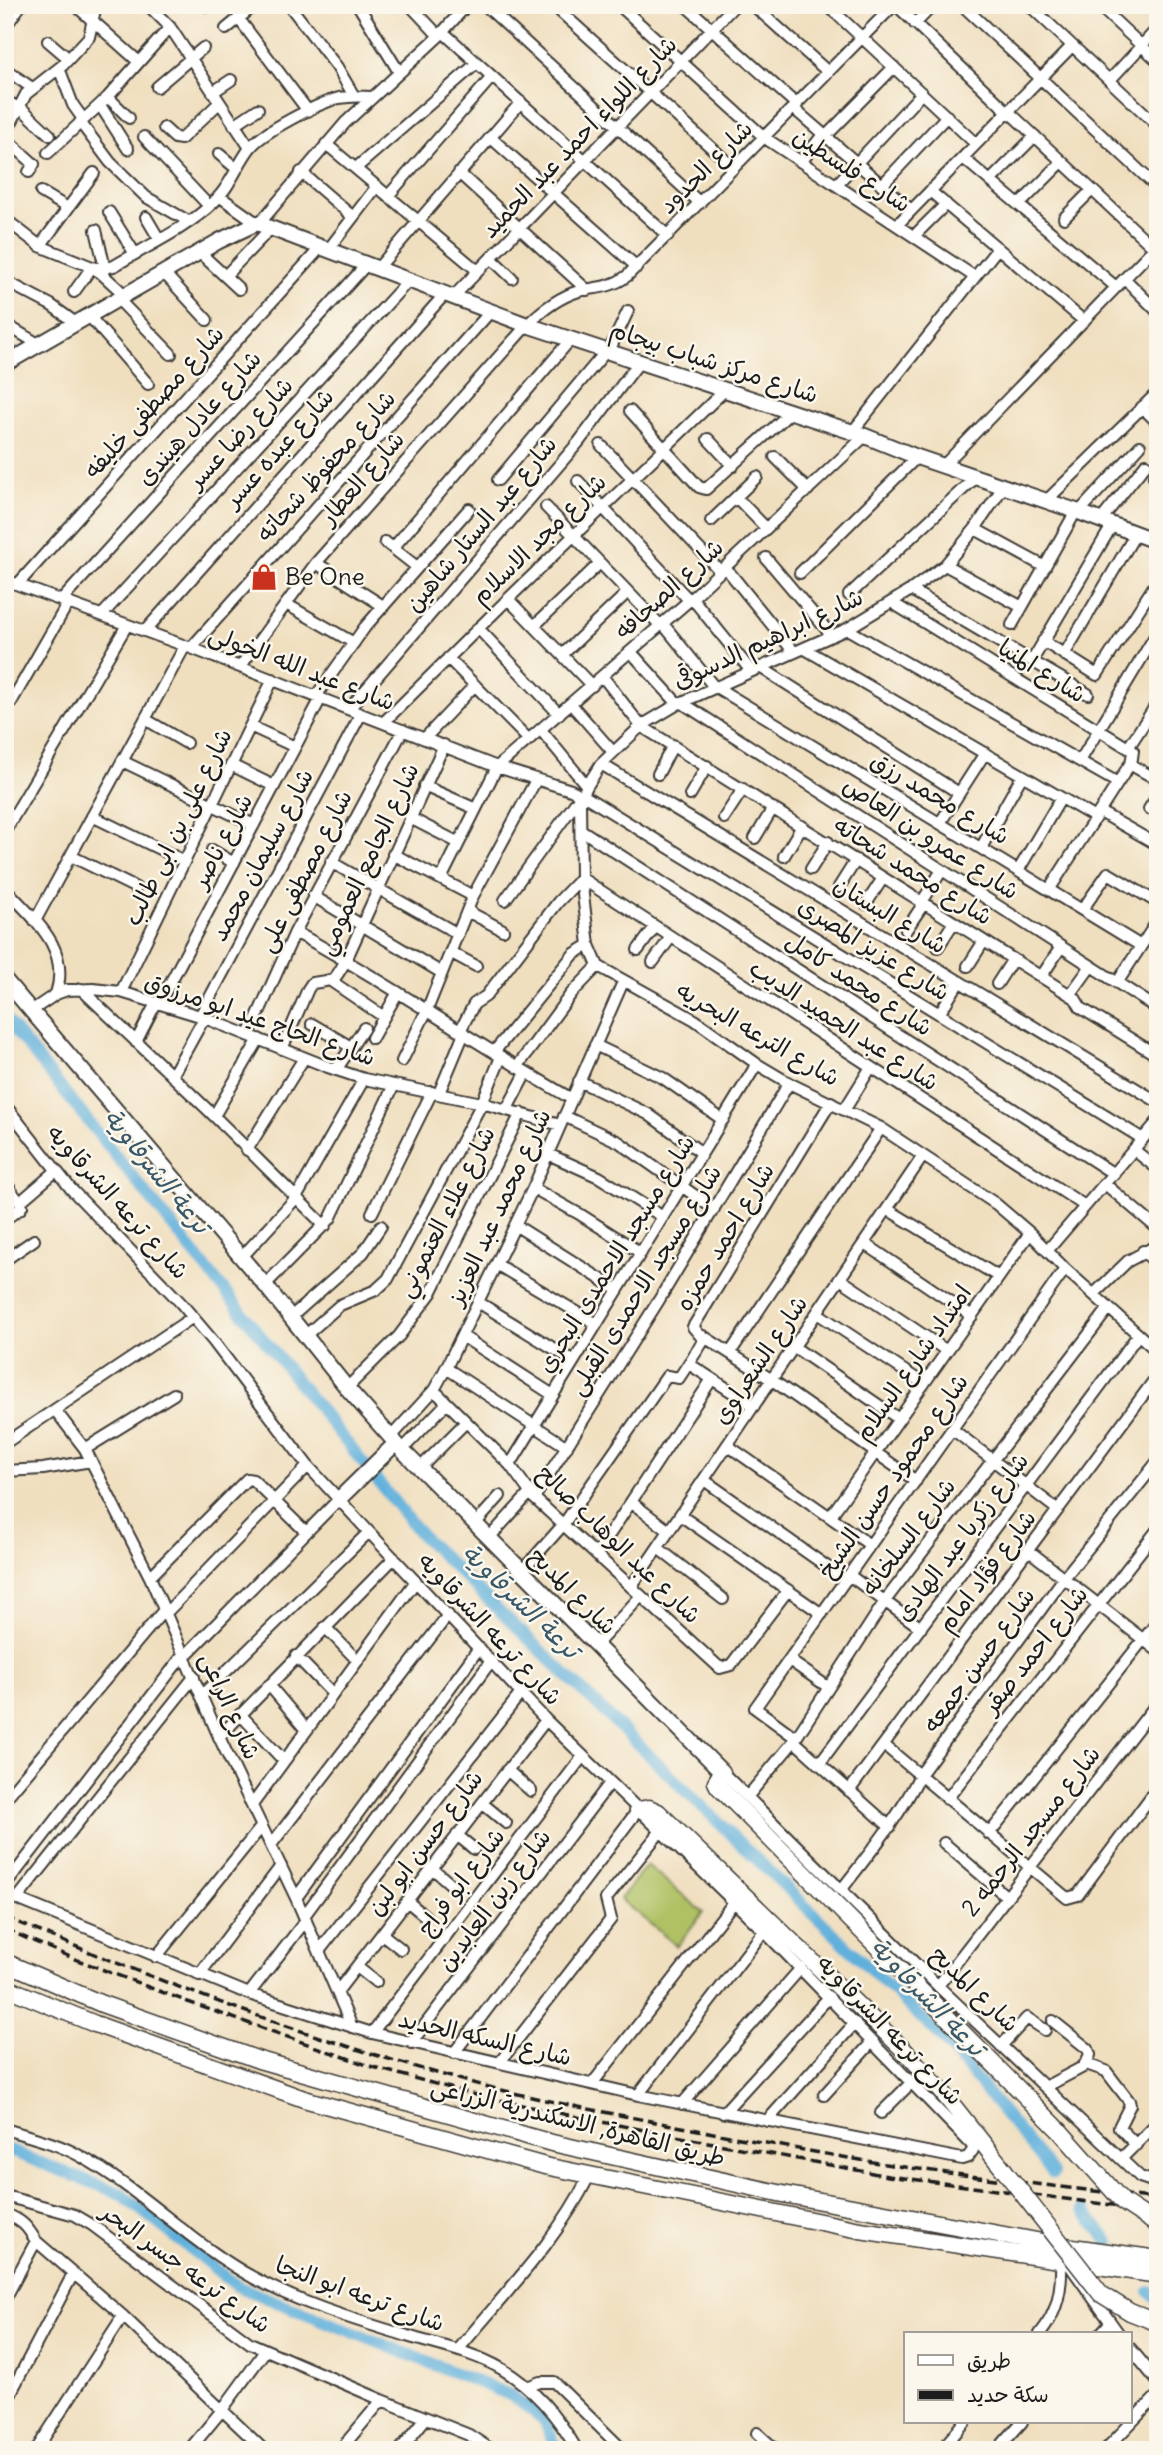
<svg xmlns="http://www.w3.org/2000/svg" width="1163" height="2455" font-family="Delius,'Playpen Sans Arabic',sans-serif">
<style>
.grass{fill:#afc164;stroke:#666e40;stroke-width:2}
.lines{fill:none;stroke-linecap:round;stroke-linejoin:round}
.canal{stroke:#61b0db;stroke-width:12}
.minor-casing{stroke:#3c3934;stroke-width:14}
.major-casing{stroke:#3c3934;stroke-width:18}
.highway-casing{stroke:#3c3934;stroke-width:19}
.minor{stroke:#fff;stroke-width:10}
.major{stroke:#fff;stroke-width:14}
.highway{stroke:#fff;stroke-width:16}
.rail{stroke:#1c1c1c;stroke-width:3.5;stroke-dasharray:10 5;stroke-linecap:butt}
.highway-bridge-casing{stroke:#3c3934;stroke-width:19;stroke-linecap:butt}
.highway-bridge{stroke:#fff;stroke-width:16}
.labels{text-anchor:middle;stroke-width:5;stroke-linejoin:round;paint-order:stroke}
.street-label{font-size:24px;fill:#1c1c1c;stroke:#fbf7ec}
.poi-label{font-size:24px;fill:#1c1c1c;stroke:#fbf7ec;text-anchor:start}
.water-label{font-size:26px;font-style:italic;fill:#385768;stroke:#fbf7ec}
</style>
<rect width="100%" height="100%" fill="#fbf7ec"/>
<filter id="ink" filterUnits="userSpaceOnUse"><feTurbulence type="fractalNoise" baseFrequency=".0143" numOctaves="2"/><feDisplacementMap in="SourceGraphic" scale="14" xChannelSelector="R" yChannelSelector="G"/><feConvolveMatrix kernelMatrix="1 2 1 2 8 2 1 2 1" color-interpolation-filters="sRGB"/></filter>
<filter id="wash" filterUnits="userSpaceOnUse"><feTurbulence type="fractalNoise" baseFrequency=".00686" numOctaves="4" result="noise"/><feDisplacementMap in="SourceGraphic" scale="28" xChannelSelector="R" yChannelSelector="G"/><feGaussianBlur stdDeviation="1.57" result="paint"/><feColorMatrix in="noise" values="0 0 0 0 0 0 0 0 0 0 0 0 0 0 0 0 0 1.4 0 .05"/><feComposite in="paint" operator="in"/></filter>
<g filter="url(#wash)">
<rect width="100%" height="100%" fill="#f0dfbf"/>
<path class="grass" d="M647,1865L703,1912L677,1946L620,1899Z"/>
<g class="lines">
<path class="canal" d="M5,1018L421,1535L944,2040L1053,2173
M5,2149L121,2194L237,2286L510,2395L544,2420L557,2450
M1083,2209L1109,2242
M1150,2291L1158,2301"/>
</g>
</g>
<g filter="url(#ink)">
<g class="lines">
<defs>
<path id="minor" d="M75,5L139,62
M148,5L170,27L250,148
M206,5L207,6
M289,5L337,67L354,96
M358,5L399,72
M410,5L439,36
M485,5L700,203
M553,5L734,168
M619,5L765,138L975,277
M685,5L797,105
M753,5L828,72
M827,5L976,144
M896,5L1008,112
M962,5L1158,188
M1029,5L1158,126
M1098,5L1158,61
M239,19L308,111
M915,24L933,5
M5,27L21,5
M226,29L255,5
M443,32L668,236
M48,41L69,59
M59,68L73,105L83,119
M5,69L32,88
M1110,80L1158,28
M157,87L203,48
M213,92L231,80
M108,97L129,118
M5,100L18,108
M100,105L128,149
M19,106L50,135
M793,108L911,210
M1008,111L1154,248
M80,122L110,162L146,197L188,221
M234,125L258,109
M164,128L175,138L181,139L219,103
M5,135L26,94L63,65L89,37L96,5
M144,137L209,206
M490,137L637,267
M5,138L34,164L29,172
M326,144L478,271
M48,153L108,97L170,27
M219,154L237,169
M963,158L1116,287
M801,162L822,136L827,135L894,67
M356,168L477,63
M301,172L353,217
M459,173L587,290
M990,181L1035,136
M836,185L922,93
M882,185L947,116
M930,191L1084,321
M41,192L68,208
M219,196L257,223L264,218L345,123L439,36L467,5
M388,196L492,77
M1019,205L1062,162
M109,212L135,254
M146,217L159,239
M1064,218L1092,190
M5,219L40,246L92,267L101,273L126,296
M897,225L1072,46
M96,230L105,268
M914,236L946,204
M40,246L94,173
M328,250L377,186
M199,252L239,289
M491,258L512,278
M378,268L521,102
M164,273L207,320
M225,276L271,228
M1125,279L1158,312
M5,281L51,305L77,324
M74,292L92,267L101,269L114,266C147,246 186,229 214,202C230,187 237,165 250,148C262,132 319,103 339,98C350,96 360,96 371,97
M453,297L735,5
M119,300L171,354
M90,317L148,384
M5,324L40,345
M609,351L628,311
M1142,407L1158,423
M630,411L699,487L706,489L792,411
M853,431L998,248
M708,439L733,466
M601,445L720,571
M775,457L808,490
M943,466L1158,244
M1154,477L1158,480
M498,480L607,350
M578,481L689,600
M1003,487L975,529L945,565L911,590L847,629L678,704L641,726L601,764L587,786L580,800L581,878L589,945L598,966L695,1020L757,1064L789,1083L881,1128L996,1204L1030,1233L1065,1269L1158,1352
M736,497L766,528
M1046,501L1158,392
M546,507L661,626
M1079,512L1140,446
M1101,520L1146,464
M711,521L757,477
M975,529L1045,567
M1150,538L1158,525
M385,542L417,567
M393,548L571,339
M766,558L832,636
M316,563L383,606
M945,565L1022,607
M725,567L794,652
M800,573L917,457
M5,580L191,648L497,767L571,790L577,793L580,800
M18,584L321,247
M911,590L1088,694
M849,595L975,478
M692,598L751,671
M508,599L592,686
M62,600L367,264
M891,602L1133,751L1131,765L1158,780
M286,604L354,643
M102,615L409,280
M663,624L715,688
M1012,625L1076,511
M534,626L600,563
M478,628L559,714
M847,629L1118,783
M145,631L445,294
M1043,641L1097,675L1158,580
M191,648L491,311
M805,649L1096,818
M631,652L678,704
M562,655L628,592
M1064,655L1136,533
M448,658L529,740
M1032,661L1113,524
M240,667L316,563L527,325C542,310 559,297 579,291C597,287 611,288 627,276L894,5
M760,667L959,793
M603,677L641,726L1075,998L1081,1008L1158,1056
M716,687L1141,946
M316,696L365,627L469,509
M681,702L1158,1009
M571,704L613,752
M349,709L578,443L640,361
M5,713L68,603
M145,719L186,743
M384,722L508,599L726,389
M250,726L295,747
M541,730L587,786
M425,738L475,685
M1128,748L1158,702
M122,761L254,825
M1080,761L1158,631
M601,764L1158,1102
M231,765L274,786
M658,774L673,745
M424,786L476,809
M583,795L1143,1139
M690,795L707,766
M1149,809L1158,795
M1100,812L1158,845
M92,816L184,861
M410,818L459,843
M724,818L743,789
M940,823L985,753
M581,830L1114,1174
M5,831L127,625
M755,838L773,808
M981,848L1022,776
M212,850L234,863
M393,854L473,896
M71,856L136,888
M784,856L802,826
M331,862L458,934
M811,869L828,842
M1018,871L1061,798
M441,879L497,767L692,598L865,436
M839,887L856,860
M5,888C34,920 71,947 56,994
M1049,890L1130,764
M313,896L442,973
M505,900L579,798
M922,902L942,870
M866,904L883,878
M1082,910L1108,873L1158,903
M467,911L503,930
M35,921L185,646
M906,930L924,903
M295,932C390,983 478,1046 572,1099
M938,947L954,922
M638,950L655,927
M450,952L476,966
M653,962L671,937
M968,966L984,941
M1041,977L1061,947
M331,981L384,1017
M1117,983L1158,920
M997,984L1013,959
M81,989L207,1109L325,1226
M121,992L273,679
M1070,995L1091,966
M159,1004L321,698
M31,1011L56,994L67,990L93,989L121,992L200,1016L328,1067L364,1079L482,1103L560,1125
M939,1014L959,982
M200,1016L361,714
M312,1024L351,1047
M460,1031L474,1004L486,996L558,902L581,878L1085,1206
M249,1035L295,932L403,730
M372,1038L398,992
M136,1042L156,1003
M595,1045L663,1078L723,1120
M282,1049L308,989L312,983C337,979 333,983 346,960L444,745
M494,1052L574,954L589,945
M402,1061L427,1010L473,896L536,780
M517,1067L571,994L598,966
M336,1070L364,1028
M172,1076L204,1018
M579,1081L648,1114L702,1153
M439,1093L464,1033
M5,1105L71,1189L180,1302L213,1341L308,1466L369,1532L546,1720L764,1931L972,2145L973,2150L968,2157L962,2159L638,2095L372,2033L249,1994L5,1894
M507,1109L526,1073
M845,1109L871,1067
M214,1116L259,1039
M564,1116L619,1142L714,1209
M247,1150L304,1058
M1134,1150L1158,1169
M548,1154L599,1177L663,1217
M5,1182L22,1206L20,1209L5,1219
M1105,1184L1158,1229
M533,1188L581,1215L641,1253
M20,1202L56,1171
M887,1209L999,1277
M372,1213L432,1092
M515,1225L618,1290
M864,1243L972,1316
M1047,1251L1158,1121
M1143,1251L1158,1265
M241,1258L296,1198L364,1079
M5,1260L34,1240
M496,1264L597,1324
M840,1279L947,1351
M265,1285L330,1219L394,1085
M1094,1294L1128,1261L1158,1245
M478,1302L574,1361
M817,1313L924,1384
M291,1317L363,1253L381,1226
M306,1335L340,1305L376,1290L388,1279L482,1103L501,1057
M462,1336L553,1395
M703,1336L772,1380L916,1481
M794,1347L899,1419
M730,1353L881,1128
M689,1364L754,1406
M446,1368L567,1447
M347,1388L399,1336L431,1293L521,1113
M434,1390L510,1465L534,1498L720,1668L731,1665L788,1590
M55,1410L85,1449L150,1577L219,1737L296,1898L352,2027
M952,1429L1058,1510
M391,1437L434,1390L446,1368L533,1188L623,982
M5,1443L193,1317
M727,1445L870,1545
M85,1449L174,1394
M402,1450L447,1403
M510,1465L757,1064
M420,1468L466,1422
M5,1471L43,1469L91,1461
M704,1480L846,1580
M534,1498L659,1300L789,1083
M631,1502L669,1531
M680,1515L822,1614
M830,1517L1030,1233
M475,1524L500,1496
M489,1538L530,1493
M658,1548L723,1599
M1028,1550L1158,1651
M596,1555L712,1379
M522,1571L563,1525L667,1376L679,1378L704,1340L693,1327L831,1102
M849,1575L921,1628
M150,1577L247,1479L253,1480L306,1532
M631,1587L923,1156
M166,1613L308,1466
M325,1627L357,1660
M595,1646L641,1596
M185,1656L339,1499
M296,1656L333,1694
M789,1660L828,1687
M269,1685L307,1730
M201,1696L369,1532
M240,1714L284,1761
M219,1737L394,1558
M796,1738L755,1708L1065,1269
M794,1741L890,1827
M884,1745L1067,1898L1078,1895L1158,1787
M819,1764L1138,1335
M507,1770L531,1791
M722,1772L938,1986L1140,2177L1158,2183
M849,1791L1158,1375
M748,1796L794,1741L885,1601L1109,1308
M5,1799L164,1610
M947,1799L1158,1529
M482,1803L506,1823
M252,1805L416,1581
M989,1834L1158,1621
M457,1835L474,1849
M944,1843L1007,1897
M271,1845L448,1615
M432,1868L454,1887
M5,1886L184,1654
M842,1889C872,1850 898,1819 920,1775L1064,1578L1158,1461
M296,1898L479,1648
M17,1899L194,1677
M407,1901L425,1916
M304,1916L491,1661
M382,1934L401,1949
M320,1950L521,1693
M156,1957L262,1826
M357,1967L376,1982
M199,1975L281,1866
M938,1986L1158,1702
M337,1992L546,1720
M249,1994L306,1920
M372,2033L583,1756
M411,2043L610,1783
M1001,2046L1027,2018L1045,2030
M454,2053L638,1810
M500,2062L611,1919L606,1899L660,1832
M1086,2064L1106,2071L1129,2101L1130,2105L1119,2127L1136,2145
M592,2084L734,1902
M1045,2087L1083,2067L1090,2055L1088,2049L1053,2021
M638,2095L764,1931
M824,2095L873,2041
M682,2104L801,1968
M723,2113L829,1997
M881,2113L912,2082
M767,2121L855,2023
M5,2129C31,2137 57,2143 80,2156C142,2190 191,2244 254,2278C301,2304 356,2320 407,2336C440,2346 473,2352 502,2369C534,2388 559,2418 577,2450
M1121,2159L1158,2122
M5,2196L75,2215L92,2225L250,2343L382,2400L469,2435L492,2450
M5,2214C22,2220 27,2226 36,2241L123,2316L264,2450
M1071,2267L1119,2334
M5,2299L36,2241
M1040,2334C1058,2312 1062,2289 1061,2261
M1100,2334L1110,2323
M1130,2348L1158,2382
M458,2350C504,2294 557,2241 589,2176
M527,2387L540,2382H554L623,2450
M5,2404L73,2274
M757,2433L776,2450
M36,2450L123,2316
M189,2450L222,2410L265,2351
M340,2450L382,2400
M400,2450L426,2418
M941,2450L965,2422
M997,2450L1022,2422
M1105,2450L1158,2395
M1153,2450L1158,2445"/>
<path id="major" d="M5,364L219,241L257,223L527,325L865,436L917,457L1076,511L1158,542
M5,980L265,1285L347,1388L402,1450L722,1772
M339,1499L396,1443"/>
<path id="highway" d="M722,1772L716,1782L718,1786L1059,2130
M638,1810L649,1808L658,1812L904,2050L943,2093L1004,2170
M5,1962L102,2004L259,2060L552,2143L783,2194L1058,2245L1158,2259
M5,1987L95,2024L304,2099L545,2166L860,2230L1158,2275"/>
</defs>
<use href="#minor" class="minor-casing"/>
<use href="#major" class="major-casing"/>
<use href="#highway" class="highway-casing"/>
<use href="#minor" class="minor"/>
<use href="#major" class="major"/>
<use href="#highway" class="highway"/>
<path class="rail" d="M5,1917C156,1981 315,2041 473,2083C535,2099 598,2111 661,2123C735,2137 810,2152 885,2164C975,2178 1067,2187 1158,2199
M5,1929L75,1959L188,2002L373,2067L472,2094L586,2119L888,2176L1158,2211"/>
<defs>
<path id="highway-bridge" d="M1059,2130L1123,2202L1158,2225
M1004,2170L1101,2294L1130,2312L1158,2323"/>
</defs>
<use href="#highway-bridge" class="highway-bridge-casing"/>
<use href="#highway-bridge" class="highway-bridge"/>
</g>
</g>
<defs>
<symbol id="shop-bare" viewBox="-9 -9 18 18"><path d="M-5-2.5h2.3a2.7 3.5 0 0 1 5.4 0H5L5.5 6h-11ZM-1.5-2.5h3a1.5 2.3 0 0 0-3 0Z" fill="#c8321e" stroke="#fbf7ec" stroke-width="2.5" paint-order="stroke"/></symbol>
</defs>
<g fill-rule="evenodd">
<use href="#shop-bare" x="245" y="558" width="38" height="38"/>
</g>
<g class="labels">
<g class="street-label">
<text transform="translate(579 137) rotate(-46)" y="8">شارع اللواء احمد عبد الحميد</text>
<text transform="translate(706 167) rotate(-45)" y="8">شارع الحدود</text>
<text transform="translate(852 170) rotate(33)" y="8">شارع فلسطين</text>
<text transform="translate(714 362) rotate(18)" y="8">شارع مركز شباب بيجام</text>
<text transform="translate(154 402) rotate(-48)" y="8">شارع مصطفى خليفه</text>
<text transform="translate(199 418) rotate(-48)" y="8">شارع عادل هيندى</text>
<text transform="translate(240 433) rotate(-47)" y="8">شارع رضا عسر</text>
<text transform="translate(279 448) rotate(-48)" y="8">شارع عبده عسر</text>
<text transform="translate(326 466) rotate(-48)" y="8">شارع محفوظ شحاته</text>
<text transform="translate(362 478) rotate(-49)" y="8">شارع العطار</text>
<text transform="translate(481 524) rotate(-50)" y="8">شارع عبد الستار شاهين</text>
<text transform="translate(539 539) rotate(-44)" y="8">شارع مجد الاسلام</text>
<text transform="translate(669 589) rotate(-42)" y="8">شارع الصحافه</text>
<text transform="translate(768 639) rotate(-25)" y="8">شارع ابراهيم الدسوقى</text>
<text transform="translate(302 668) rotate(21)" y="8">شارع عبد الله الخولى</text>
<text transform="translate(1042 671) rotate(32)" y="8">شارع المنيا</text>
<text transform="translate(940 798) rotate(31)" y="8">شارع محمد رزق</text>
<text transform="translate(178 827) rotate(-64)" y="8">شارع على بن ابى طالب</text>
<text transform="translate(931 838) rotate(33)" y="8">شارع عمرو بن العاص</text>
<text transform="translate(222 841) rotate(-62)" y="8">شارع ناصر</text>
<text transform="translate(262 855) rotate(-62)" y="8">شارع سليمان محمد</text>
<text transform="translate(368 859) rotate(-65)" y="8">شارع الجامع العمومي</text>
<text transform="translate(305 871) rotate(-63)" y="8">شارع مصطفى على</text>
<text transform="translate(913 871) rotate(32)" y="8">شارع محمد شحاته</text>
<text transform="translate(890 915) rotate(31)" y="8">شارع البستان</text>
<text transform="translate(874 949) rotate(32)" y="8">شارع عزيز المصرى</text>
<text transform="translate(859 984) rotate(33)" y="8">شارع محمد كامل</text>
<text transform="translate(260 1019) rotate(19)" y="8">شارع الحاج عيد ابو مرزوق</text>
<text transform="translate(844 1025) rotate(33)" y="8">شارع عبد الحميد الديب</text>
<text transform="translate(758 1034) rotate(30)" y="8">شارع الترعه البحريه</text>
<text transform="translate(118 1202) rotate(48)" y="8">شارع ترعه الشرقاويه</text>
<text transform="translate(499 1207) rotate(-65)" y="8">شارع محمد عبد العزيز</text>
<text transform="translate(446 1212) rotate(-63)" y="8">شارع علاء العتموني</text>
<text transform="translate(725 1237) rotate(-59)" y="8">شارع احمد حمزه</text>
<text transform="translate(616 1254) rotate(-58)" y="8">شارع مسجد الاحمدى البحري</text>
<text transform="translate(645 1280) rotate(-58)" y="8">شارع مسجد الاحمدى القبلى</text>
<text transform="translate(760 1360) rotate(-56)" y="8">شارع الشعراوى</text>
<text transform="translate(913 1363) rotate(-55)" y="8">امتداد شارع السلام</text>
<text transform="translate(893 1476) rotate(-55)" y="8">شارع محمود حسن الشيخ</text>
<text transform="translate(908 1537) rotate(-53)" y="8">شارع السلخانه</text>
<text transform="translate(962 1537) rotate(-53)" y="8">شارع زكريا عبد الهادى</text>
<text transform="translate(619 1544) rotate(44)" y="8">شارع عبد الوهاب صالح</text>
<text transform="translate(987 1571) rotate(-53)" y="8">شارع فؤاد امام</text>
<text transform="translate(573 1591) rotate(45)" y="8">شارع المديح</text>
<text transform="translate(490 1629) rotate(47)" y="8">شارع ترعه الشرقاويه</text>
<text transform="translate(1035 1650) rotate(-52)" y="8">شارع احمد صقر</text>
<text transform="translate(979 1660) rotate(-54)" y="8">شارع حسن جمعه</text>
<text transform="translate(230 1706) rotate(66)" y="8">شارع الراعى</text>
<text transform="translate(1031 1831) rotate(-52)" y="8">شارع مسجد الرحمه 2</text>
<text transform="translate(425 1843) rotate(-53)" y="8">شارع حسن ابو لبن</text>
<text transform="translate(461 1882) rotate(-53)" y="8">شارع ابو فراج</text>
<text transform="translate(494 1900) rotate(-53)" y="8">شارع زين العابدين</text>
<text transform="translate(975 1989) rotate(44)" y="8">شارع المديح</text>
<text transform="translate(890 2030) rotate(46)" y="8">شارع ترعه الشرقاويه</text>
<text transform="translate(485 2038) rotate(13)" y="8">شارع السكه الحديد</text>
<text transform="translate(578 2122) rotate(14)" y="8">طريق القاهرة, الاسكندرية الزراعى</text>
<text transform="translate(186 2268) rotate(36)" y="8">شارع ترعه جسر البحر</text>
<text transform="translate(360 2294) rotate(20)" y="8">شارع ترعه ابو النجا</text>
</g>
<g class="poi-label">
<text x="285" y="585">Be One</text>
</g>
<g class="water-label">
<text transform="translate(157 1171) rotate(51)" y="9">ترعة الشرقاوية</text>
<text transform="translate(521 1601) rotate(44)" y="9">ترعة الشرقاوية</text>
<text transform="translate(928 1997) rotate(46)" y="9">ترعة الشرقاوية</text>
</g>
</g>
<rect width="1163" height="2455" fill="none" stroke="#fbf7ec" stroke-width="28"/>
<rect x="904" y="2332" width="228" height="91" fill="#fbf7ec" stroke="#a29f99" stroke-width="2"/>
<rect x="918" y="2355" width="35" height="10" fill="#ffffff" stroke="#a29f99" stroke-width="2"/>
<text x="967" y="2368" font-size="21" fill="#1c1c1c">طريق</text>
<rect x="918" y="2390" width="35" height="10" fill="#1c1c1c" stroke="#a29f99" stroke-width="2"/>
<text x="967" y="2402" font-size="21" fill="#1c1c1c">سكة حديد</text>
</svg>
